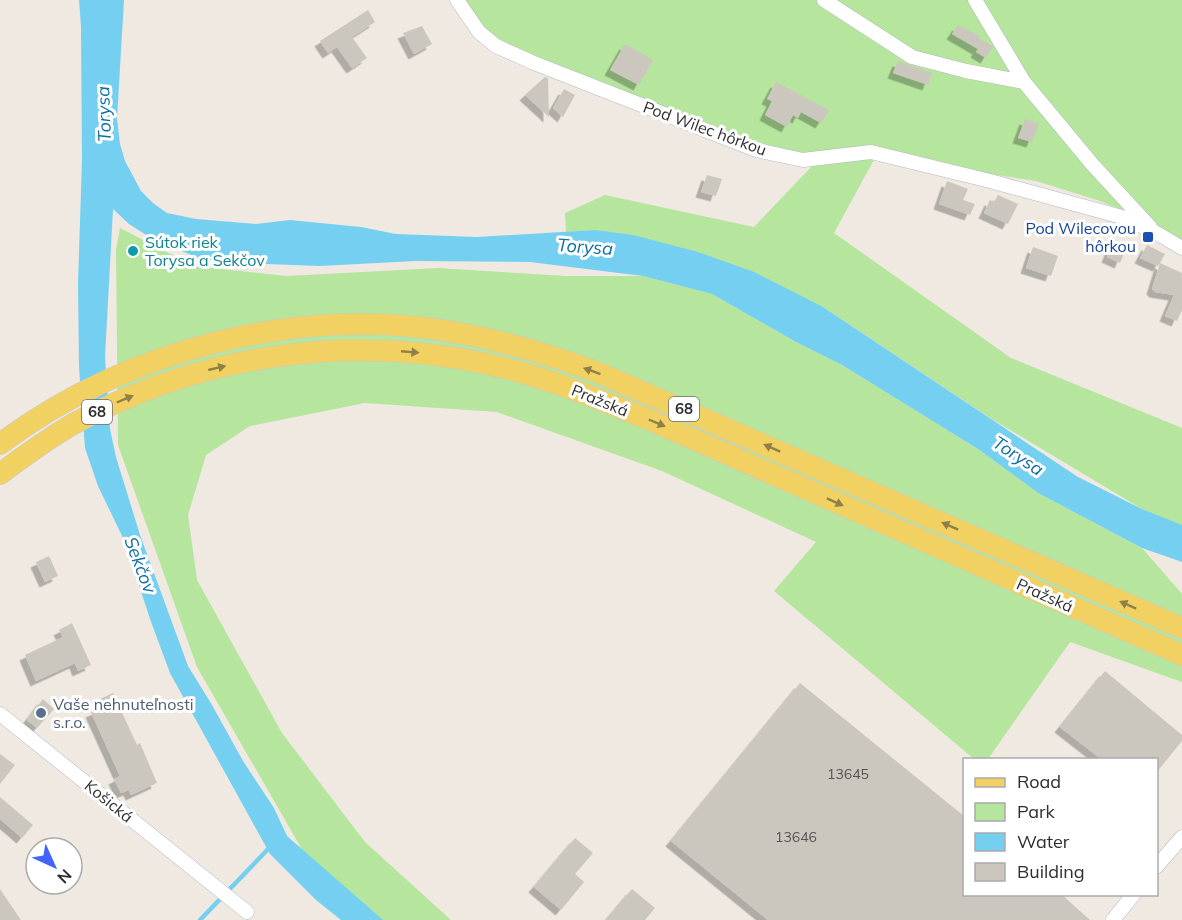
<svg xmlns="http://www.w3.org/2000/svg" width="1182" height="920" font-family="Mulish,sans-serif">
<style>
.green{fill:#b6e59e}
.water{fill:#75cff0}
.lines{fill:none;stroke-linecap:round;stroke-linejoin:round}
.stream{stroke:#75cff0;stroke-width:4.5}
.building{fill:#cbc7bf;filter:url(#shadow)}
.street-casing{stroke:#b4b7c1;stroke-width:15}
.primary-casing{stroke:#c9c9c9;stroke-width:22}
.street{stroke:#fff;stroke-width:14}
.primary{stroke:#f2d163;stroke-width:21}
.oneway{fill:#908048}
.transit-dot{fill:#1a4fb4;stroke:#fff;stroke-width:2}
.culture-dot{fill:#0f9aa8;stroke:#fff;stroke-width:2}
.service-dot{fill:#5c6f8a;stroke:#fff;stroke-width:2}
.labels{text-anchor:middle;stroke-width:6;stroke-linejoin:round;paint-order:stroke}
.number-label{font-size:14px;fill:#555452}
.shield{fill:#fff;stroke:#6d6d6d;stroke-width:1.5}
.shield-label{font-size:15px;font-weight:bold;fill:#2e2e2e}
.street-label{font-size:16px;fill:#2e2e2e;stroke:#fff}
.transit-label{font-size:16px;fill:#164399;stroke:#fff;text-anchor:end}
.culture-label{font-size:16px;fill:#0d838f;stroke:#fff;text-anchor:start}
.service-label{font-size:16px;fill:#4e5e75;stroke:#fff;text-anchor:start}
.water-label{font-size:18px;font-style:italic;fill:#0d6fa3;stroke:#fff}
</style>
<defs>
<filter id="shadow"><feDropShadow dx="-5.5" dy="5.5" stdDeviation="0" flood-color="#0004"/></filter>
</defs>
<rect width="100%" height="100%" fill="#efe9e1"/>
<path class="green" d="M462,0H1182V255L1161,232L1145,219L1097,200L1036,181L876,156L834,233L1011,358L1182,428V526L1142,509L990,418L823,307L595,230L566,232L565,213L605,195L754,227L813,165L536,58L483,31Z
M120,228L194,266L287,276L438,268L566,276H643L712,294L796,342L842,365L978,449L1038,493L1142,548L1182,594V682L1070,642L988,759H974L774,591L816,542L662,471L497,412L365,403L250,426L206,455L188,515L197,580L282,733L365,842L451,920H382L304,853L197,667L118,445L116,250Z"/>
<path class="water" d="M79,0H124L117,119L120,144L125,161L141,191L153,203L167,213L196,219L256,224L290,220L361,227L396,234L477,237L595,230L633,235L698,252L754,272L823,307L1078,477L1142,509L1182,525V562L1142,548L1038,493L978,449L842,365L796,342L712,294L643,276L530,262L416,261L319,266L219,262L196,257L151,238L129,224L113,209L105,357L110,429L116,457L140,535L188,666L212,705L243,761L274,808L287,836L383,920H341L316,900L270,854L170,673L150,619L125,542L98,486L85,448L79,367L78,284L82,160L81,26Z"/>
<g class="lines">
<path class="stream" d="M200,920L271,846"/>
</g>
<path class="building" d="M368,10L375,22L352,37L367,58L352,68L337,47L328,53L320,41Z
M958,25L980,36L979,38L993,47L986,58L976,52L978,49L952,34Z
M422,26L432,44L414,54L403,33Z
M625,44L653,60L639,85L610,70Z
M898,61L932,73L928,85L893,73Z
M545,77L548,78L549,117L525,95Z
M776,82L829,110L821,123L801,112L798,118L793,115L787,127L765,115L772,101L767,99Z
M564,89L575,95L563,117L553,108Z
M1025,119L1039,124L1032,142L1018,138Z
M707,175L722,179L716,196L701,192Z
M947,181L968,189L963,200L975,204L970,215L939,204Z
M998,195L1018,204L1008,224L984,213L990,200L994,202Z
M1113,243L1126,249L1120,263L1107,257Z
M1147,245L1165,254L1160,263L1182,273V310L1177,321L1165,316L1174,295L1155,292L1152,289L1160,263L1158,266L1140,258Z
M1033,247L1058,256L1051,276L1026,268Z
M49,556L58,576L45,582L36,562Z
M72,623L91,665L78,671L75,663L36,681L25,655L63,637L59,630Z
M1105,671L1182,735V741L1156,773V759H1101L1060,727Z
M800,683L964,816V894H1061L1090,920H768L671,841Z
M113,693L137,745L140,743L157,783L131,795L129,790L121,793L114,779L120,776L91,712L103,707L100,699Z
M43,699L54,709L37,728L27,720Z
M0,754L15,765L0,784Z
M0,797L33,825L22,838L0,819Z
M575,838L593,853L575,874L584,882L561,910L534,887Z
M0,889L21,920H0Z
M632,889L655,908L645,920H606Z"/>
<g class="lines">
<defs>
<path id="street" d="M457,0L479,32L496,46L534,63L756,150L803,160L871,152L990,181L1122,217L1153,231L1182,248
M824,0L912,57L966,71L1024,82
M975,0L1024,82L1092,164L1150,227
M0,714L247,912
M1156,867L1182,837
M1113,920L1134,894"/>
<path id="primary" d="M0,444C126,350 296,305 453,332C502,340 550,355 597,372L1182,628
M0,474C24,456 49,438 75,423C202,354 351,333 492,365C547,377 598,399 650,420L1182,655"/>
</defs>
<use href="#street" class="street-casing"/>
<use href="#primary" class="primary-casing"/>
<use href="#street" class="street"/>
<use href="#primary" class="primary"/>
</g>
<defs><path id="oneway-solid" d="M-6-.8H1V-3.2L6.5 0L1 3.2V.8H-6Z" transform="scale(1.5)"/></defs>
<g class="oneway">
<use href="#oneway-solid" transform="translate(410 352) rotate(5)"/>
<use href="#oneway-solid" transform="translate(217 368) rotate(-13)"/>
<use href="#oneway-solid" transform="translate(592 371) rotate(-160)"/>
<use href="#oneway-solid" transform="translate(125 399) rotate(-23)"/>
<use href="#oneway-solid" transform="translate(657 423) rotate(23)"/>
<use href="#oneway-solid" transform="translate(772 448) rotate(-156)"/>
<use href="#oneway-solid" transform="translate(835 502) rotate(24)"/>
<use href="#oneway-solid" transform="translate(950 526) rotate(-156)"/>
<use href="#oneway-solid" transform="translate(1128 605) rotate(-156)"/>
</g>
<rect class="transit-dot" x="1142" y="231" width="12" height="12" rx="3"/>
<circle class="culture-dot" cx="133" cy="251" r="6"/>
<circle class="service-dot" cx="41" cy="713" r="6"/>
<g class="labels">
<g class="number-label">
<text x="848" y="779">13645</text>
<text x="796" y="842">13646</text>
</g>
<g class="shield">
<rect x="669" y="397" width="30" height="24" rx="4.5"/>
<rect x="82" y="400" width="30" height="24" rx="4.5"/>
</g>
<g class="shield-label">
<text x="684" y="414">68</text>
<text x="97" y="417">68</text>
</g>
<g class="street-label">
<text transform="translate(705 128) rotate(20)" y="6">Pod Wilec hôrkou</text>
<text transform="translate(600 400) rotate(22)" y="6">Pražská</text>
<text transform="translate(1045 595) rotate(24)" y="6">Pražská</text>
<text transform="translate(109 801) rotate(39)" y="6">Košická</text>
</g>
<g class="transit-label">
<text x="1136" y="234">Pod Wilecovou<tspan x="1136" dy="18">hôrkou</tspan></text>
</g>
<g class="culture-label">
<text x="145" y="248">Sútok riek<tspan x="145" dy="18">Torysa a Sekčov</tspan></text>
</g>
<g class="service-label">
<text x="53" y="710">Vaše nehnuteľnosti<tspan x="53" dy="18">s.r.o.</tspan></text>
</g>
<g class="water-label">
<text transform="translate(104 114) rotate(-92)" y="6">Torysa</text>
<text transform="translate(585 247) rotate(4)" y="6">Torysa</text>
<text transform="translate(1018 456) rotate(33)" y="6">Torysa</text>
<text transform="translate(140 565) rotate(69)" y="6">Sekčov</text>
</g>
</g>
<rect x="963" y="758" width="195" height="138" fill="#ffffff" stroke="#ababab" stroke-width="1.5"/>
<rect x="975" y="778" width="30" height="9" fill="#f2d163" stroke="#ababab" stroke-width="1.5"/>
<text x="1017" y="788" font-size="18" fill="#2e2e2e">Road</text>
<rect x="975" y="803" width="30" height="18" fill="#b6e59e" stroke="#ababab" stroke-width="1.5"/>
<text x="1017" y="818" font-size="18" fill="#2e2e2e">Park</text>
<rect x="975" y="833" width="30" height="18" fill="#75cff0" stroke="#ababab" stroke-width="1.5"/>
<text x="1017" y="848" font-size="18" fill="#2e2e2e">Water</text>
<rect x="975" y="863" width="30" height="18" fill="#cbc7bf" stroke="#ababab" stroke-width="1.5"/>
<text x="1017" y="878" font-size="18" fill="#2e2e2e">Building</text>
<g transform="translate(54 866) rotate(135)"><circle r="28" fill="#ffffff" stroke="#ababab" stroke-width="1.5"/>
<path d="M0-4.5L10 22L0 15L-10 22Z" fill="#4264fb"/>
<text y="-9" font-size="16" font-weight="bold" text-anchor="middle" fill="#2e2e2e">N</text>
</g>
</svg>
